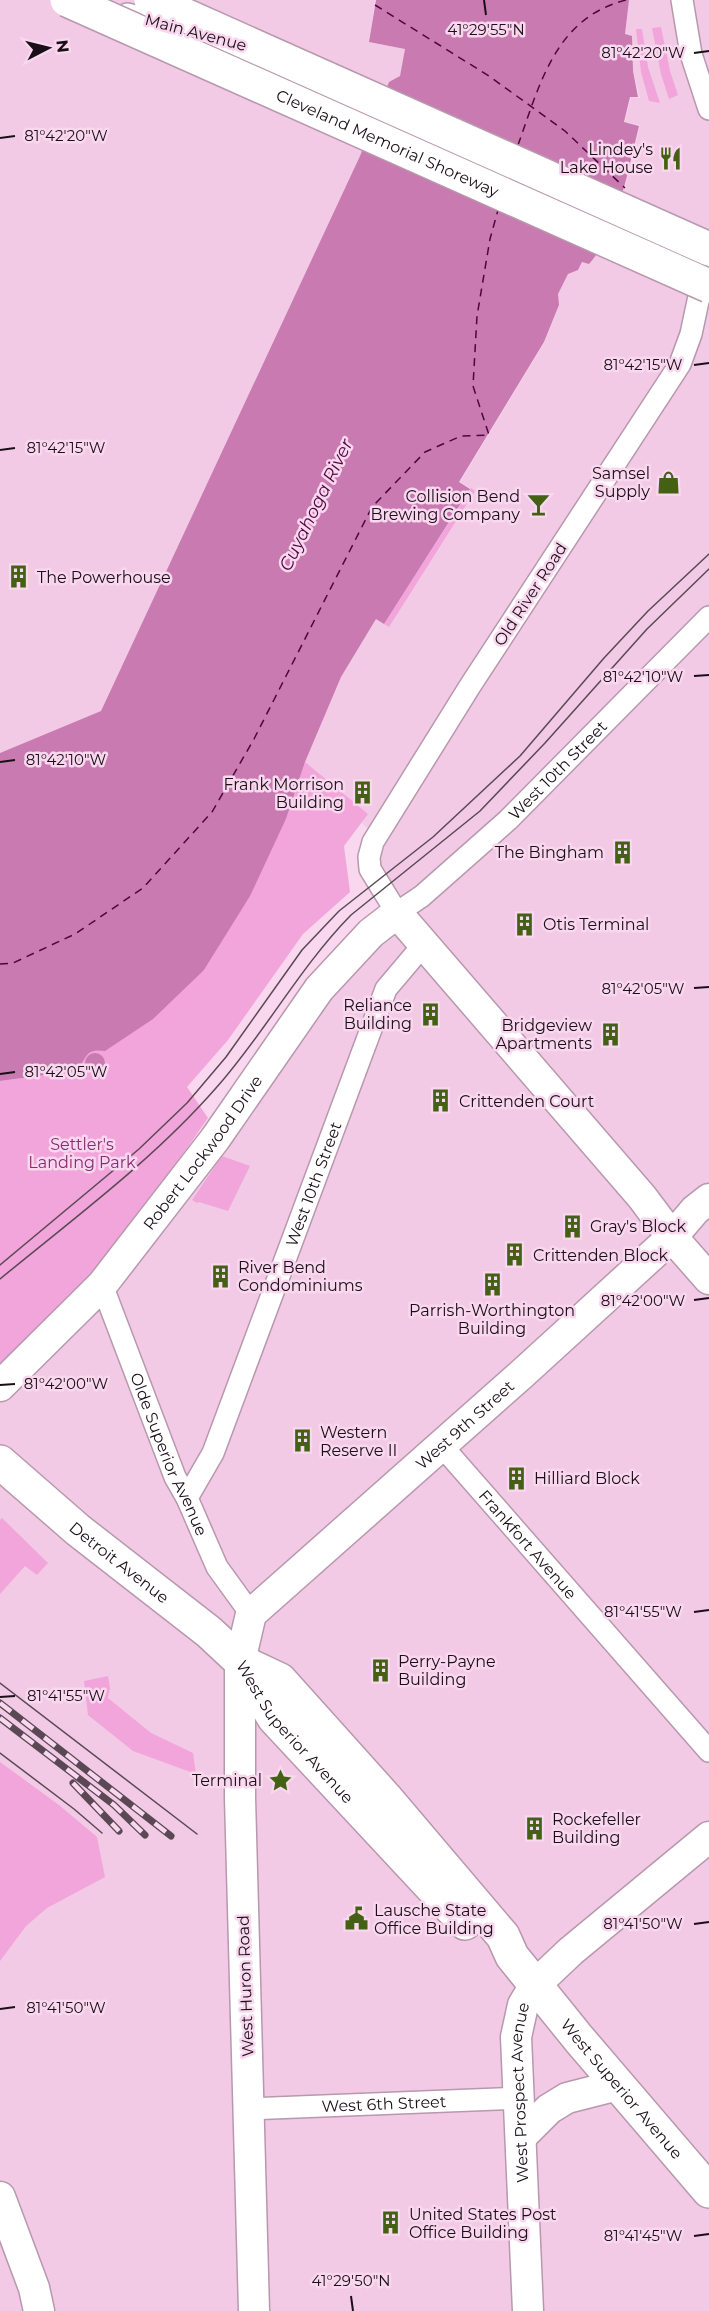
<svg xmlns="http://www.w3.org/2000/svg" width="709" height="2311" font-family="Montserrat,sans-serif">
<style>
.built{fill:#f2cae5}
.green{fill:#f1a5da}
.water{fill:#c87ab1}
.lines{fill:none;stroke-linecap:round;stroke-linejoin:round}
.ferry{stroke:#4e063f;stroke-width:1.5;stroke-dasharray:8 6;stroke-linecap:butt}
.street-casing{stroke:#b898ad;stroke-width:24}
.secondary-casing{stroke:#b898ad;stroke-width:33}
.primary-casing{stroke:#b898ad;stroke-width:36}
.street{stroke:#fff;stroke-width:21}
.secondary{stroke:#fff;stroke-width:30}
.primary{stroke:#fff;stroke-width:33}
.tram{stroke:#5a4955;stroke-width:1.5}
.rail-casing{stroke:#5a4955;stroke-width:7}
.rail{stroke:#f9d7ee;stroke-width:4.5;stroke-dasharray:14;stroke-linecap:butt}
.highway-bridge-casing{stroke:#b898ad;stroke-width:36;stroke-linecap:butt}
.highway-bridge{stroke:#fff;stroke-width:33}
.ticks{fill:none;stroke:#1a0f17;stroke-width:2}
.labels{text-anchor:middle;stroke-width:5;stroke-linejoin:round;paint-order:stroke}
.street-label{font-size:16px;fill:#1a0f17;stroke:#f9d7ee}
.poi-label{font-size:16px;fill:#1a0f17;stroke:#f9d7ee;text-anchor:start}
.park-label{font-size:16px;fill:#882c72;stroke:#f9d7ee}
.water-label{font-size:18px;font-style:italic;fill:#4e063f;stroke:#f9d7ee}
.ticks-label{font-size:15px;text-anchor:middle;fill:#1a0f17;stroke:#f9d7ee;stroke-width:5;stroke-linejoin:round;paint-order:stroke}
</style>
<rect width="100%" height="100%" fill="#f9d7ee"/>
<path class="built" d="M0,0H375L369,42L405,49L400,76L389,83L360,156L101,711L0,753Z
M629,0H709V2311H0V1386L397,913L376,880V836L309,775L305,762L341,677L376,619L384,623L471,489L460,482L544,343L559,306L557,294L568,274L578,270L625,188L640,125L625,122L631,97L640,98L633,71L632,36L625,34Z"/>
<path class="green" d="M661,27L670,71L678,95L669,99L661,74L652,28Z
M636,29H642L648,67L660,103L649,101L641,72Z
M471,488L475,491L389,627L384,624Z
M305,762L368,814L344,846L350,892L303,934L228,1040L187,1087L208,1118L123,1240L92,1277L0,1369V1081L76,1071C82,1065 84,1057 89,1052L204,970L250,895L286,819Z
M222,1156L250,1166L228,1211L199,1202L197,1203L192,1200Z
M2,1518L48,1563L37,1575L25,1566L0,1594V1520Z
M108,1676L110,1688L108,1698L151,1733L193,1753L196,1774L133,1751L88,1715L84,1681Z
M0,1762L59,1805L97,1837L105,1877L47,1908L26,1926L0,1961Z"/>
<path class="water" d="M376,0H629L625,34L632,36L633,71L638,97H630L624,122L639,126C629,167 617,233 589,264L582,262L578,270L568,274L558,294L559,305L544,342L459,482L470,489L384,624L376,619L341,677L305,762L286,819L250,896L204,970L153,1019L105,1051C84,1048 88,1058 76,1071L0,1081V753L101,711L360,156L389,82L400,76L405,49L369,42Z
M85 1063a10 10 0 1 1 20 0a10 10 0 1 1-20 0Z"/>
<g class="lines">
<path class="ferry" d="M375,5L489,76L565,131L625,188
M518,145C540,84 555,18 626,0
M0,964L13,963L75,934L143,888L212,812L254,739L372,507L425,452L461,436L489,435L473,386L477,316L490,239L498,210"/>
<defs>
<g id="street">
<path d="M682,0L691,54L709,109"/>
<path d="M127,14L190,30"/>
<path id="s1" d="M704,273L691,334L680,364L470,686L373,842L369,857L370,869L397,913L422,896L508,820L709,617"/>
<path id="s2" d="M102,1285L175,1477L187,1498L217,1567L251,1614"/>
<path id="s3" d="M441,1445L709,1751"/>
<path id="s4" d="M187,1498L213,1453L386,989L424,944"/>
<path id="s5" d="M248,2109L520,2098"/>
</g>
<g id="secondary">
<path id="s6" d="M0,1386L102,1285L215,1139L319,989L371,933L397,913L642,1197L672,1237L709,1279"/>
<path d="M521,2137L549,2109L567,2098L618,2085"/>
<path d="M0,2197L34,2288L39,2311"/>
<path id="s7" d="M254,2311L240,1798V1661L251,1614L523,1373L672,1237L695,1210L709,1199"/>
<path id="s8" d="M528,2311L516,2037L523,2005L535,1985L571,1951L709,1837"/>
</g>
<g id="primary">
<path id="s9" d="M0,1462L78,1530L209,1632L240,1661L280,1680L385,1797L503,1936L512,1956L579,2039L709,2191"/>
<path id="s10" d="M240,1661L274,1718L465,1923"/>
</g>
</defs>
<use href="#street" class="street-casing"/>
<use href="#secondary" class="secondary-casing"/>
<use href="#primary" class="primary-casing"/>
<use href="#street" class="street"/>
<use href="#secondary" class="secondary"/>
<use href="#primary" class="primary"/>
<path class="tram" d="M0,1265L139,1149L187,1103L226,1057L302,950L339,911L433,837L520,756L604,658L648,611L709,554
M0,1279C74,1218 153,1160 216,1088C265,1033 299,968 351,915L480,811L545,743L647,629L709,569
M0,1683L197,1834
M0,1753L74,1809L102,1833"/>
<defs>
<path id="rail" d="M0,1703L171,1836
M0,1718L114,1805L145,1835
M73,1783L119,1831"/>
</defs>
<use href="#rail" class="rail-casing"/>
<use href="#rail" class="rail"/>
<defs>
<g id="highway-bridge">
<path id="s11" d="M67,0L709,286"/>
<path d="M151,0L709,249"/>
</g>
</defs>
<use href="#highway-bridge" class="highway-bridge-casing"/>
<use href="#highway-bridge" class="highway-bridge"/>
</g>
<path class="ticks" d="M484,0L486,15M694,53L709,51M0,138L15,136M694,365L709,363M0,450L15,448M694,676L709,675M0,762L15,760M694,988L709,987M0,1074L15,1072M694,1300L709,1298M0,1385L15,1384M694,1612L709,1610M0,1697L15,1696M694,1924L709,1922M0,2009L15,2007M694,2236L709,2234M351,2296L353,2311"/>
<defs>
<symbol id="restaurant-bare" viewBox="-9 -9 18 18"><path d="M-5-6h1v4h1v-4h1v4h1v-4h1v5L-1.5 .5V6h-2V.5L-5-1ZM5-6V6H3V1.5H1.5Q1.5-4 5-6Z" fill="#446113" stroke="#f9d7ee" stroke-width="2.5" paint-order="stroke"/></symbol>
<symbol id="shop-bare" viewBox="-9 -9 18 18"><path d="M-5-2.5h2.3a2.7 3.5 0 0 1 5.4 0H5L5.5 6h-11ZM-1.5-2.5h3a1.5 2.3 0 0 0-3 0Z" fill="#446113" stroke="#f9d7ee" stroke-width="2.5" paint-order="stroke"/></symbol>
<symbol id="bar-bare" viewBox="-9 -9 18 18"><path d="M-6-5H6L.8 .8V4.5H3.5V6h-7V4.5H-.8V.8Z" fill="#446113" stroke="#f9d7ee" stroke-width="2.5" paint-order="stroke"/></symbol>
<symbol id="building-bare" viewBox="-9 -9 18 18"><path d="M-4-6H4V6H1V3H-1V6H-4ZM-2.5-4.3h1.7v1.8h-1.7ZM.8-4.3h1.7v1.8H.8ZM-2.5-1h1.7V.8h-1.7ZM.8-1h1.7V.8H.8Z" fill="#446113" stroke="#f9d7ee" stroke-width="2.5" paint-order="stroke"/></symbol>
<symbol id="sight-bare" viewBox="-9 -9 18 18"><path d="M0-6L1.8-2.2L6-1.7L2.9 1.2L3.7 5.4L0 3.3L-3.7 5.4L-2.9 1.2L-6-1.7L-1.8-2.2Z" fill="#446113" stroke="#f9d7ee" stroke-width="2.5" paint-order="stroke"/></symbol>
<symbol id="civic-bare" viewBox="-9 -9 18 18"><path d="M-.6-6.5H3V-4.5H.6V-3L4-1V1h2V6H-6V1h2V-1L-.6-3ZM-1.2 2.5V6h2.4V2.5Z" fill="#446113" stroke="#f9d7ee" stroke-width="2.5" paint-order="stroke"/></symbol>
</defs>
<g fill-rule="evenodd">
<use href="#restaurant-bare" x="654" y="142" width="33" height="33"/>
<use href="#shop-bare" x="652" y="466" width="33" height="33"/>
<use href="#bar-bare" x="522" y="488" width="33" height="33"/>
<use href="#building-bare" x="2" y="560" width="33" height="33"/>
<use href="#building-bare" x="346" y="776" width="33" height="33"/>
<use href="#building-bare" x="606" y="836" width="33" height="33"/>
<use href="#building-bare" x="508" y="908" width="33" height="33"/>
<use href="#building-bare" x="414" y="998" width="33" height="33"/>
<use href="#building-bare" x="594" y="1018" width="33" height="33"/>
<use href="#building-bare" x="424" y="1084" width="33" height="33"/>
<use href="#building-bare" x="556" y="1210" width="33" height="33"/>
<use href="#building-bare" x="498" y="1238" width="33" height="33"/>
<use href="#building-bare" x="204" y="1260" width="33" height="33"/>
<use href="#building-bare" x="476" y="1268" width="33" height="33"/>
<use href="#building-bare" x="286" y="1424" width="33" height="33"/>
<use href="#building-bare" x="500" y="1462" width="33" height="33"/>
<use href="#building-bare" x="364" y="1654" width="33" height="33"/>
<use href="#sight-bare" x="264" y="1764" width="33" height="33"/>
<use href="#building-bare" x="518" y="1812" width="33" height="33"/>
<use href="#civic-bare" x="340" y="1902" width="33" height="33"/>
<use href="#building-bare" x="374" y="2206" width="33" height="33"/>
</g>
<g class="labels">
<g class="street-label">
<text transform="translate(196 32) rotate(15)" y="6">Main Avenue</text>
<text dy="6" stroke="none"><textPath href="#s11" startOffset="351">Cleveland Memorial Shoreway</textPath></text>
<text transform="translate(530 594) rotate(-57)" y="6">Old River Road</text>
<text dy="6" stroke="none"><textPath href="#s1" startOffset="957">West 10th Street</textPath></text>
<text dy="6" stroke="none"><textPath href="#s6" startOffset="310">Robert Lockwood Drive</textPath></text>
<text dy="6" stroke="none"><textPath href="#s4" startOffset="339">West 10th Street</textPath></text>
<text dy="6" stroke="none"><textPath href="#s7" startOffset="984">West 9th Street</textPath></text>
<text dy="6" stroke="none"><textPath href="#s2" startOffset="182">Olde Superior Avenue</textPath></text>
<text dy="6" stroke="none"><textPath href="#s3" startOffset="132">Frankfort Avenue</textPath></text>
<text dy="6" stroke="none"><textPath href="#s9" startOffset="156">Detroit Avenue</textPath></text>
<text dy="6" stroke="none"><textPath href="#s10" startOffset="90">West Superior Avenue</textPath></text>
<text transform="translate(245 1986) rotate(-92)" y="6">West Huron Road</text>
<text dy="6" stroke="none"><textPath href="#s9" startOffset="890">West Superior Avenue</textPath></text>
<text dy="6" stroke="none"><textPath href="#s8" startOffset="219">West Prospect Avenue</textPath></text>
<text dy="6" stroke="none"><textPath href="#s5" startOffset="136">West 6th Street</textPath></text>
</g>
<g class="poi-label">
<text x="653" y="155" text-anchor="end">Lindey's<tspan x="653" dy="18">Lake House</tspan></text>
<text x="650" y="479" text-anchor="end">Samsel<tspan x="650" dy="18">Supply</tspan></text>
<text x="520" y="502" text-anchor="end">Collision Bend<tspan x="520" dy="18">Brewing Company</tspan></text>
<text x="37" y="583">The Powerhouse</text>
<text x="344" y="790" text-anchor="end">Frank Morrison<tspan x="344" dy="18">Building</tspan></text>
<text x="604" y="858" text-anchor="end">The Bingham</text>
<text x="543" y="930">Otis Terminal</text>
<text x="412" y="1011" text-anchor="end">Reliance<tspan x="412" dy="18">Building</tspan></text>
<text x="592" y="1031" text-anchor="end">Bridgeview<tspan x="592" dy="18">Apartments</tspan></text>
<text x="459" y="1107">Crittenden Court</text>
<text x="590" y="1232">Gray's Block</text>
<text x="533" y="1261">Crittenden Block</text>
<text x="238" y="1273">River Bend<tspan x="238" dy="18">Condominiums</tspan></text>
<text x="492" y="1316" text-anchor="middle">Parrish-Worthington<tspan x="492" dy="18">Building</tspan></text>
<text x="320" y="1438">Western<tspan x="320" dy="18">Reserve II</tspan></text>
<text x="534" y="1484">Hilliard Block</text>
<text x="398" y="1667">Perry-Payne<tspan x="398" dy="18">Building</tspan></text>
<text x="262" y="1786" text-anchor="end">Terminal</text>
<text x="552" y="1825">Rockefeller<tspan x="552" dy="18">Building</tspan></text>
<text x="374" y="1916">Lausche State<tspan x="374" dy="18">Office Building</tspan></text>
<text x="409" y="2220">United States Post<tspan x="409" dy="18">Office Building</tspan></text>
</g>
<g class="park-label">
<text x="82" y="1150">Settler's<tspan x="82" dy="18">Landing Park</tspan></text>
</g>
<g class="water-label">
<text transform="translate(316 505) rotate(-64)" y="6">Cuyahoga River</text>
</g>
</g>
<g class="ticks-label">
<text x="486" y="35">41°29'55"N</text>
<text x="643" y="58">81°42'20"W</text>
<text x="66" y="141">81°42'20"W</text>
<text x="643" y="370">81°42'15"W</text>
<text x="66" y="453">81°42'15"W</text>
<text x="643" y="682">81°42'10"W</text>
<text x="66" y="765">81°42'10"W</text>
<text x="643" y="994">81°42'05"W</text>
<text x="66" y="1077">81°42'05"W</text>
<text x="643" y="1306">81°42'00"W</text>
<text x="66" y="1389">81°42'00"W</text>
<text x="643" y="1617">81°41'55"W</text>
<text x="66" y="1701">81°41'55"W</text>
<text x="643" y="1929">81°41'50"W</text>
<text x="66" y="2013">81°41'50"W</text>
<text x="643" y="2241">81°41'45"W</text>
<text x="351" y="2286">41°29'50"N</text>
</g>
<g transform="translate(48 48) rotate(83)" stroke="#f9d7ee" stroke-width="4.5" paint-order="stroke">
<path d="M0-4.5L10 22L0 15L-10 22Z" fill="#1a0f17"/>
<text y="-9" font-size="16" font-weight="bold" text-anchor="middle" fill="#1a0f17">N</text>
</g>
</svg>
